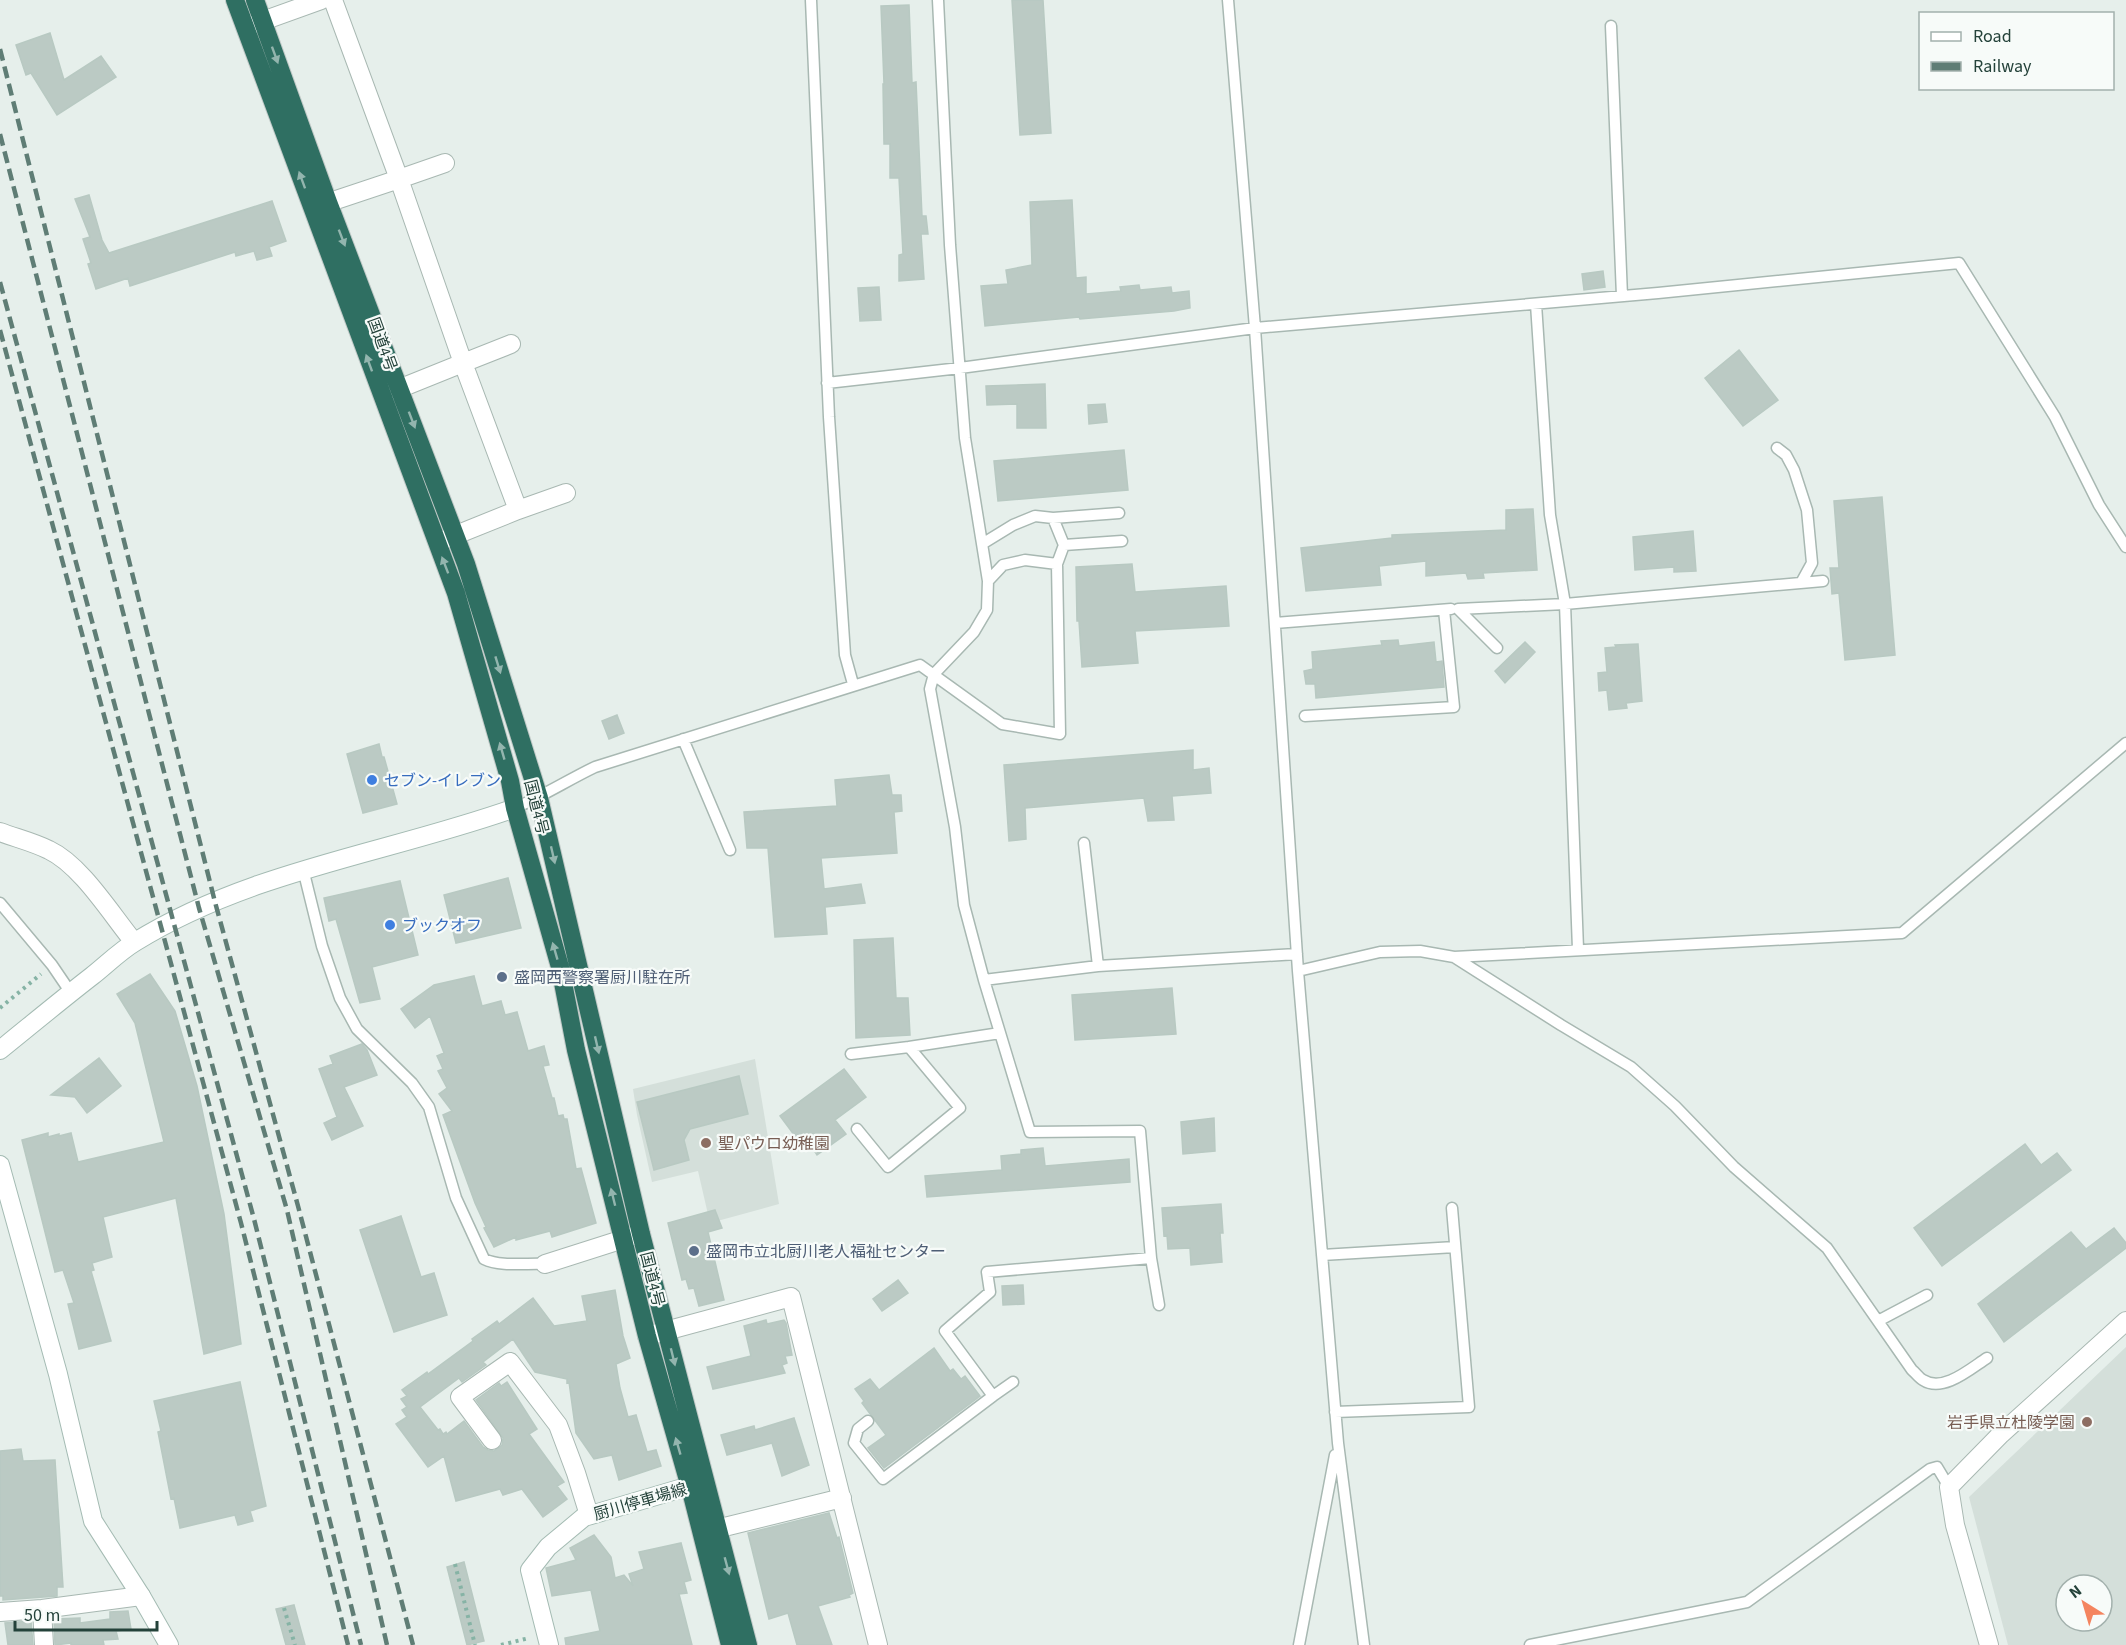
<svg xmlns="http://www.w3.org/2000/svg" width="2126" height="1645" font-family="'Source Sans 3','Noto Sans JP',sans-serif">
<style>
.built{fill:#d4dfda;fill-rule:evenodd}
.building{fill:#bbcac4;stroke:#b8c9c2;stroke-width:1.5}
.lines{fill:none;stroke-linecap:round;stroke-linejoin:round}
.lane-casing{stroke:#a8b8b2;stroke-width:13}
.street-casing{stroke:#a8b8b2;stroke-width:20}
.secondary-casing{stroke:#a4bbb3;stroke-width:20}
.highway-casing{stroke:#c2cac8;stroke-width:20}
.path{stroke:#86b3a5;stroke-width:4;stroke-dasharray:3 4.5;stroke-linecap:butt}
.lane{stroke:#fff;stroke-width:10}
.street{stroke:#fff;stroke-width:18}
.secondary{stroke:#fff;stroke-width:18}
.highway{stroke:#2f6f62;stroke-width:18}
.rail{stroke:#5f7d75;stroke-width:4.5;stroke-dasharray:12 6;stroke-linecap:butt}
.oneway{fill:#93b5ae}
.shop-dot{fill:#3f7fe0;stroke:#f7fbf9;stroke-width:2}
.service-dot{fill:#5c6f8a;stroke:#f7fbf9;stroke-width:2}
.education-dot{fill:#8d6e63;stroke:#f7fbf9;stroke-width:2}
.labels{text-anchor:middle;stroke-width:4.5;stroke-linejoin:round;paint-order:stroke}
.street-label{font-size:16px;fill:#24423a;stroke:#f7fbf9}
.shop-label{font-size:16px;fill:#366cbe;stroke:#f7fbf9;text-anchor:start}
.service-label{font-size:16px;fill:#4e5e75;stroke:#f7fbf9;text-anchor:start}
.education-label{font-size:16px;fill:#785e54;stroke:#f7fbf9;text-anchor:start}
</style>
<rect width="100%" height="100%" fill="#e6efeb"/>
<path class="built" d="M755,1059L779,1204L710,1223L698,1171L652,1182L637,1115L633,1089Z
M2126,1347V1645H2008L1969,1497ZM2066,1585H2102V1621H2066Z"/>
<path class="building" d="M1012,0H1043L1051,133L1020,135Z
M909,5L912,83L916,82L922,216H926L928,234H921L924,279L899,281V255L903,254L899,178H890V144H884L883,84H884L881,6Z
M50,33L64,80L101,56L116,77L57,115L31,73L26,75L16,45Z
M89,195L102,240L109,253L272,201L286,241L269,247L272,256L257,260L254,251L236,256L235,252L130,286L128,278L96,289L88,264L91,263L83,239L90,237L75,199Z
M1072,200L1076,278L1086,277V294L1121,291L1120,287L1139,285L1140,290L1171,287L1172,293L1189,291L1190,308L1174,311L1080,319L1079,317L985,326L981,286L1008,284L1006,270L1032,265L1030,202Z
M1603,271L1605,287L1584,290L1582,274Z
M879,287L881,320L860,321L858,288Z
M1739,350L1778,400L1743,426L1705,378Z
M1045,384L1046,428H1017V404L987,405L986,386Z
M1105,404L1107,422L1089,424L1088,405Z
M1124,450L1128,490L998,501L994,461Z
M1882,497L1895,655L1845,660L1839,593L1832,594L1830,568H1839L1834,501Z
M1533,509L1537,570L1483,573L1484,578L1468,579L1466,573L1426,576V561L1379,566L1381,585L1306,591L1301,548L1392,538V535L1506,530V510Z
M1693,531L1696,571L1674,572V567L1635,570L1633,537Z
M1132,564L1135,592L1226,586L1229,626L1135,631L1138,663L1082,667L1079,621H1077L1076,567Z
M1398,640L1399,646L1434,642L1436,662L1442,661L1444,687L1316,698L1315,684H1306L1304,671L1313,669L1312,652L1382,645L1381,641Z
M1525,642L1535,652L1505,683L1495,671Z
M1638,644L1642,701L1626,703L1627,708L1609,710L1607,690L1599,691L1598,673L1607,672L1605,648L1616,647L1615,645Z
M617,715L624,733L609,739L602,721Z
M379,744L382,757H384L397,804L363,813L347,754Z
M1193,750V770L1209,768L1211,793L1172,796L1174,820L1148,821L1144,798L1025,808L1026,839L1009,841L1004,765Z
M889,775L892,795H901L902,811L894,812L897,853L821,858L824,889L861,884L865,903L825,907L827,934L775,937L768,848H747L744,812L837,806L835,780Z
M508,878L521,928L456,943L444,895Z
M400,881L418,955L372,967L380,999L360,1003L336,919L329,921L324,898Z
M893,938L896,998H908L910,1035L856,1038L854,940Z
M150,974L175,1011L197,1086L224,1214L241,1344L204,1354L176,1198L103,1217L112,1257L92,1263L94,1270L91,1271L111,1341L79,1349L68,1304L74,1303L63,1270L55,1272L22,1140L48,1133V1137L59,1134V1136L71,1133L78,1162L164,1142L135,1023L117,994Z
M474,976L482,1006L501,1001L505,1015L517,1012L528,1051L544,1046L549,1065L543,1066L552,1098H554L558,1116L563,1115L564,1119H567L576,1169L581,1168L596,1223L552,1237L550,1231L516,1240V1237L494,1247L484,1228L486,1227L475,1203L443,1115L452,1111L439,1094L447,1088L438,1071L443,1069L437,1056L444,1053L430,1016L415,1028L401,1009L434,985Z
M1172,988L1176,1034L1075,1040L1072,995Z
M362,1044L367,1050L377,1075L344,1087L363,1126L332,1140L324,1123L337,1117L319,1069L333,1064L330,1056Z
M99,1058L121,1086L87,1113L75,1097L51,1095Z
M844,1069L866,1097L835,1120L846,1134L817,1155L812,1147L806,1151L780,1116Z
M739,1076L748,1114L690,1129L684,1140L689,1160L654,1170L637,1102Z
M1214,1118L1215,1151L1183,1154L1181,1122Z
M2025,1144L2041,1165L2057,1153L2071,1170L1942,1266L1914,1228Z
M1043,1148L1045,1166L1129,1159L1130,1182L927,1197L925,1176L1002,1170L1001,1156L1021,1154V1150Z
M1221,1204L1223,1233H1220L1222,1262L1191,1265L1190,1248L1168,1249L1167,1235L1164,1236L1162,1208Z
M715,1210L722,1228L708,1232L724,1300L699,1306L694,1288L689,1289L686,1279L682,1280L668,1223Z
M401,1216L421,1277L434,1273L447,1315L394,1332L360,1230Z
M2114,1228L2126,1243V1248L2004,1342L1978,1304L2071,1232L2086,1249Z
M898,1280L908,1293L882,1311L873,1299Z
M1023,1285L1024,1304L1003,1305L1002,1286Z
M615,1290L623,1336L630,1358L616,1364L620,1388L628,1417L636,1415L647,1452L656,1450L661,1466L619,1480L612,1455L594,1459L576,1433L569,1382L567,1383V1379L535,1372L513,1339L483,1362L486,1365L462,1382L459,1378L420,1407L438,1430L440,1429L443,1434L446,1432L447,1434L464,1421L483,1447L488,1450L494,1451L502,1445L503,1438L476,1400L499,1383L501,1386L507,1382L537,1429L529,1434L564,1482L557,1486L567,1499L543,1517L522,1489L503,1495L500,1489L456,1501L444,1456L428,1467L396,1424L407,1417L402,1410L407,1407L401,1399L407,1396L402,1390L427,1372L428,1374L473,1341L472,1339L497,1321L499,1324L533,1298L554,1326L587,1321L582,1296Z
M766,1320L767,1324L784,1320L786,1323L792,1355L785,1356L787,1363L782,1365L785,1373L713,1389L707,1367L751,1356L744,1326Z
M934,1348L950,1371L953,1369L961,1379L965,1376L980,1396L884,1468L868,1448L886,1435L862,1403L864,1401L855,1389L870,1379L879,1390Z
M240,1382L266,1506L250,1511L253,1521L238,1525L235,1515L180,1528L174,1498L171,1499L158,1432L161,1431L154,1401Z
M794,1418L809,1465L782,1476L772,1443L727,1455L721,1435L754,1426L755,1430Z
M21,1449L23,1461L55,1460L63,1587H57V1596L3,1600V1596H0V1451Z
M829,1513L837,1538L839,1537L853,1593L849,1595L850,1597L818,1606L832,1645H797L788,1613L769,1619L748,1533Z
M594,1535L611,1557L615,1578L624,1575L633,1586L629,1574L644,1569L639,1552L681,1543L691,1580L684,1582L687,1593L679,1594L692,1645H566L565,1638L600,1631L591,1590L552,1596L546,1568L576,1560L570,1548Z
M464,1562L484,1641L467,1645L447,1567Z
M294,1605L305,1645H286L276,1609Z
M128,1611L131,1629L116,1631L118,1639L103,1640L104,1645H71V1643L55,1645L54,1619L80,1618V1623L110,1619V1612Z
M31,1621L33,1645H8L5,1623Z"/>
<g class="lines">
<defs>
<path id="lane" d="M811,0L829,417L845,655L853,684
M938,0L950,245L965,438L988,581L1003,565L1025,560L1057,564L1064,545
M1228,0L1255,328L1298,971L1338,1443L1364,1645
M1611,26L1622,296
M827,383L960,368L1255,328L1658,293L1959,263L2055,417L2099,505L2126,547
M1777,448L1786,455L1794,470L1807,510L1812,563L1801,583
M1053,518L1064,545L1122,541
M982,544L1013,525L1035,516L1053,518L1119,513
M988,581L987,610L974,632L934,674L930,689L955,827L964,905L984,980L1098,966L1084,843
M1275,623L1451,609
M1497,648L1458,609L1565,604L1550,515L1536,304
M1305,716L1454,707L1444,610
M683,739L730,850
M515,808C543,796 568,780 595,767L920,665L1002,724L1060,734L1057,564
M303,869L322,946L340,998L357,1029L412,1083L429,1107L456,1198L484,1259C500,1267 527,1263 545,1264
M0,903L52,965L71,993
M1578,949L1565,604L1823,581
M1454,957L1561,1025L1631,1067L1675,1106L1734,1167L1827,1248L1912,1370C1916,1373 1919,1378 1923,1380C1943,1393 1970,1369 1987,1358
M1098,966L1297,954
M1298,971L1380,952L1420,951L1454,957L1902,933L2126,743
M984,980L1030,1132L1140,1131L1151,1258L1159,1305
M851,1054L909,1047
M857,1129L888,1167L960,1108L909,1047L1000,1033
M1322,1255L1455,1247
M1878,1321L1927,1295
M993,1396L1013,1382
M1335,1412L1469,1407L1452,1208
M868,1421L858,1429L854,1443L883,1479L993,1396L945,1331L990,1292L987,1272L1151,1258
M1299,1645L1335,1455
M1530,1645L1747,1602L1930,1469L1937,1467L1949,1487"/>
<path id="street" d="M246,27L321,0
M445,163L399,179L463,363L511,344
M315,207L399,179L333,0
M386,394L463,363L518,510L566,493
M441,541L518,510
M0,832C16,838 33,842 49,850C81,865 111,914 134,942
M545,1264L636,1235
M647,1336L791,1297L878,1645
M492,1440L460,1397L510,1362L558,1425L576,1473L589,1515
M704,1532L842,1498
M42,1609L44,1645
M0,1612L42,1609L141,1596
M1989,1645L1955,1525L1949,1487L2001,1434L2126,1321"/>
<path id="secondary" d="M0,1050C31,1025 61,1000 92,976C106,965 120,951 135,942C251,870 389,853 515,808
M0,1165L58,1374L93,1521L141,1596L169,1645
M549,1645L530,1570L548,1547L584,1517L703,1482"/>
<path id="highway" d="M235,0L456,593L510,781L515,808L560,967L576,1050L647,1336L690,1487L730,1645
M255,0L328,202L466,564L539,798L641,1234L748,1645"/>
</defs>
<use href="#lane" class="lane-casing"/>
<use href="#street" class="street-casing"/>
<use href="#secondary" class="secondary-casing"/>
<use href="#highway" class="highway-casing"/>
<path class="path" d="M0,1008L41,974
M455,1564L475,1645
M284,1608L295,1645
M501,1645L529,1638"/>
<use href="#lane" class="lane"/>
<use href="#street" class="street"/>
<use href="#secondary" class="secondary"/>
<use href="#highway" class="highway"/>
<path class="rail" d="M0,49L215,902L298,1206L413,1645
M0,134L199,908L287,1210L387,1645
M0,282L254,1219L361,1645
M0,330L241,1223L348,1645"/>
</g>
<defs><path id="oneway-solid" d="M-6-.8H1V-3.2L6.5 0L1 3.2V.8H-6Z" transform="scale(1.5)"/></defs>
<g class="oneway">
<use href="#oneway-solid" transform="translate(275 55) rotate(70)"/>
<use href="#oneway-solid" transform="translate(302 180) rotate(-110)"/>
<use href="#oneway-solid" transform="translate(342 238) rotate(69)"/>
<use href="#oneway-solid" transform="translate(369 363) rotate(-110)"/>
<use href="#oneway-solid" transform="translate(412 420) rotate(69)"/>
<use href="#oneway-solid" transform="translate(445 565) rotate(-111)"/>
<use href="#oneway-solid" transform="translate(498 665) rotate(73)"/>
<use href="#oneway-solid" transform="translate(502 751) rotate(-106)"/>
<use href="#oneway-solid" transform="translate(553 855) rotate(77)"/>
<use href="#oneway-solid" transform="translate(555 951) rotate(-106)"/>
<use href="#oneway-solid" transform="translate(597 1045) rotate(77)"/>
<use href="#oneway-solid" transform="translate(613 1197) rotate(-104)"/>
<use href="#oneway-solid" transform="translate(673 1357) rotate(76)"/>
<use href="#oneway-solid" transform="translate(678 1446) rotate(-106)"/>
<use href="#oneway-solid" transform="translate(727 1566) rotate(75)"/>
</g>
<g class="shop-dot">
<circle cx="372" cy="780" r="6"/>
<circle cx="390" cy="925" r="6"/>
</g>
<g class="service-dot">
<circle cx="502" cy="977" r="6"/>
<circle cx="694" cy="1251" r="6"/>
</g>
<g class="education-dot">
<circle cx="706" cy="1143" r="6"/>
<circle cx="2087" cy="1422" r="6"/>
</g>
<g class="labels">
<g class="street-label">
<text transform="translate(383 344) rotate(70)" y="6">国道4号</text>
<text transform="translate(537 807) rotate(76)" y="6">国道4号</text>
<text transform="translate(653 1279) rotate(76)" y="6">国道4号</text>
<text transform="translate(640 1501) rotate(-16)" y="6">厨川停車場線</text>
</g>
<g class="shop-label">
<text x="384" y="786">セブン-イレブン</text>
<text x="402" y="931">ブックオフ</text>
</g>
<g class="service-label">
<text x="514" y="983">盛岡西警察署厨川駐在所</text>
<text x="706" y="1257">盛岡市立北厨川老人福祉センター</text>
</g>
<g class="education-label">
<text x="718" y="1149">聖パウロ幼稚園</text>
<text x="2075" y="1428" text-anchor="end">岩手県立杜陵学園</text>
</g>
</g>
<rect x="1919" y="12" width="195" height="78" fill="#f7fbf9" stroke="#a3b1ad" stroke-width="1.5"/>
<rect x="1931" y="32" width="30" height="9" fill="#ffffff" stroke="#a3b1ad" stroke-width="1.5"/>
<text x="1973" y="42" font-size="18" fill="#24423a">Road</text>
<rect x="1931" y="62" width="30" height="9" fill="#5f7d75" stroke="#a3b1ad" stroke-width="1.5"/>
<text x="1973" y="72" font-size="18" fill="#24423a">Railway</text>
<g transform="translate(2084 1603) rotate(323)"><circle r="28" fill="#f7fbf9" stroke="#a3b1ad" stroke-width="1.5"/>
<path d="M0-4.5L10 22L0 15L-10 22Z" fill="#f4845f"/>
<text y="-9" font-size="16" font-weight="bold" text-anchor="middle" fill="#24423a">N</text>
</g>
<path d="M15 1621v9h142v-9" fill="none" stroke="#24423a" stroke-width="3"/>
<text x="24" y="1621" font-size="18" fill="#24423a" stroke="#f7fbf9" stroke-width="4.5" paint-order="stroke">50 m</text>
</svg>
